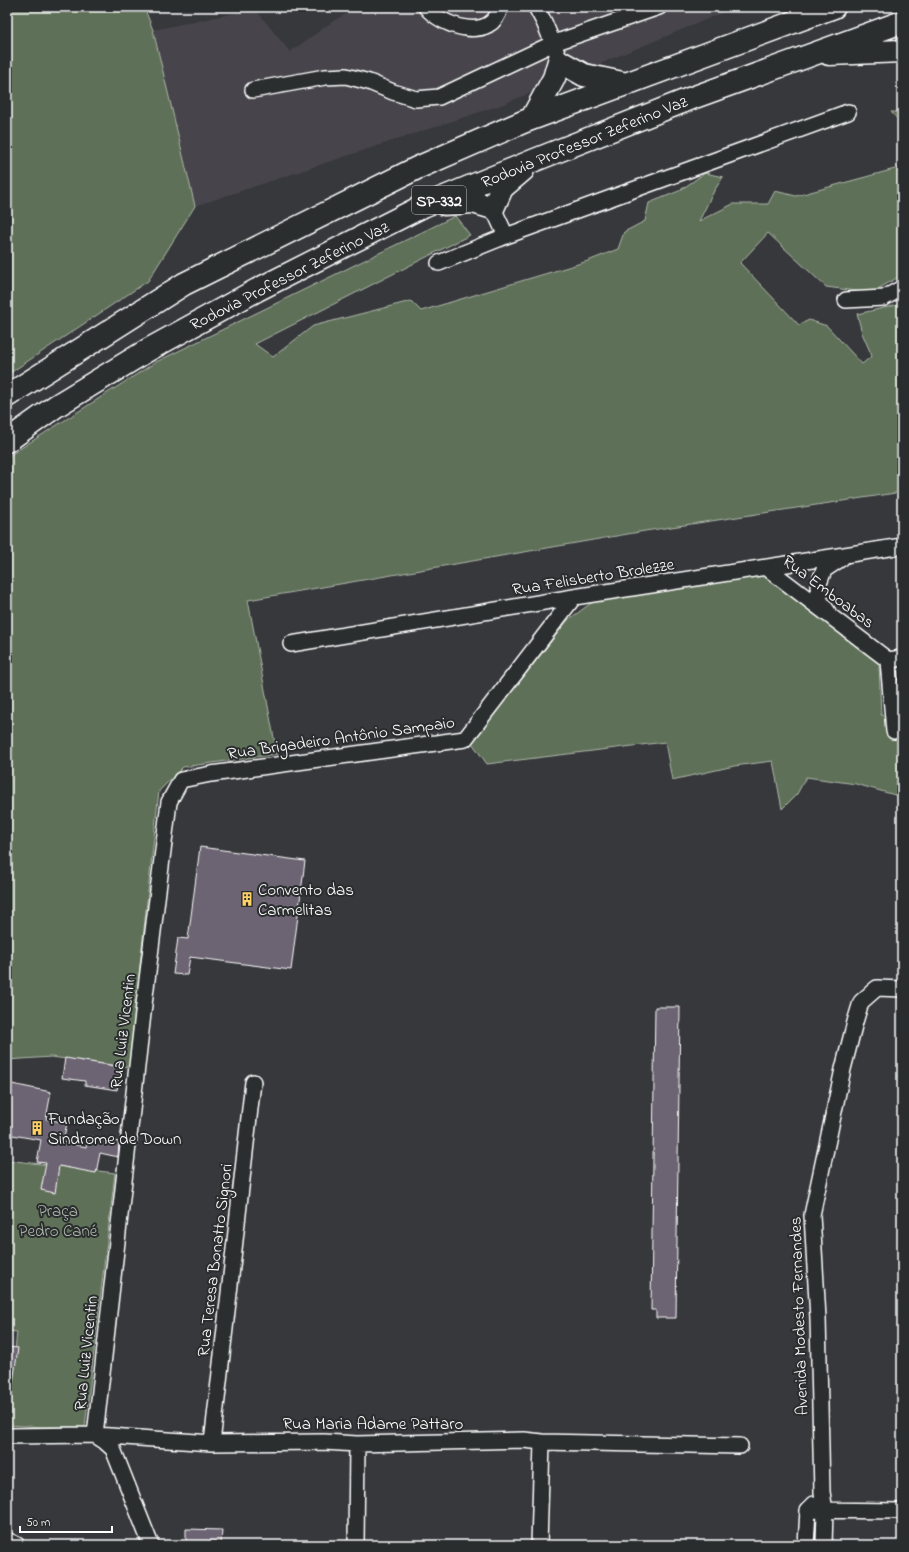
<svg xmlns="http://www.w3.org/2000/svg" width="909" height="1552" font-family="'Indie Flower',sans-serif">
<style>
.built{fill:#47454c}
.green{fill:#5f7058;stroke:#afb8ac}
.building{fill:#6c6373;stroke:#fff}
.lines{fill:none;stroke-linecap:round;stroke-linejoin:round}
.minor-casing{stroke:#fff;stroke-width:18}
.highway-casing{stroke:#fff;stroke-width:25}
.minor{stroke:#2a2d2e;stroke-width:15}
.highway{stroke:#2a2d2e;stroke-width:22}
.labels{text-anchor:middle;stroke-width:4;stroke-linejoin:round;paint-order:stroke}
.shield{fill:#2a2d2e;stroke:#bfc0c0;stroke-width:1}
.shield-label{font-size:16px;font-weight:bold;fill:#fff}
.street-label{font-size:17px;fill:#fff;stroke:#2a2d2e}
.poi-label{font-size:17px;fill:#fff;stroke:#2a2d2e;text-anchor:start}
.park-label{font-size:17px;fill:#afb8ac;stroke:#2a2d2e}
</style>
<rect width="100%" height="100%" fill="#37383c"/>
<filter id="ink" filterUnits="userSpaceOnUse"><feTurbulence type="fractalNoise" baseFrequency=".025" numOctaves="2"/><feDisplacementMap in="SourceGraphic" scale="8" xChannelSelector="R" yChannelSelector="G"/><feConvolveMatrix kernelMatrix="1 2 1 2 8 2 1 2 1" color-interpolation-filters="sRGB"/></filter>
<g filter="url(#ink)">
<path class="built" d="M359,7H736L501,105L195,206L153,30L255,9L290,52L335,20Z"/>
<path class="green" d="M7,7H144L153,30L195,206L148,281L7,375Z
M891,112H902V124Z
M902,167V275L871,293L826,287L768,233L740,263L799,325L809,320L827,326L862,364L872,356L862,333L857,314L902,304V492L645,531L248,600L277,754L183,767L159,791L129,1067L51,1057L7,1060V457L156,362L455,216L470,235L255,344L273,357L313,326L411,301L421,311L588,261L618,249L624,232L645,221L649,203L679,191L705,173L723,177L714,191L699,221L733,204H768L775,191L796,196Z
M763,575L879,663L881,715L898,718L902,722V797L856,784L806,777L797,794L782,809L773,761L734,766L672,780L665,742L487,764L472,743L568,620L594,601Z
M7,1160L115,1173L85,1427H44L7,1425L17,1332L7,1331Z"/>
<path class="building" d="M200,847L305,861L291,970L190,957L187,975L173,974L178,938L188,939Z
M655,1007H680L676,1318H656V1310H651Z
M65,1058L121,1067L117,1090L85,1085V1081L62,1078Z
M7,1083L51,1092L46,1119L67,1123L63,1142L86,1147L88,1136L119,1142L118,1157L100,1153L96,1173L59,1166L55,1193L41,1190L46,1163L37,1162L41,1140L7,1134Z
M7,1347L18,1348L13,1383H7Z
M186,1529L222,1530L221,1545H186Z"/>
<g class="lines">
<defs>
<path id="minor" d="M426,7C442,27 493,43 500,7
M536,7L544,22L557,53
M253,90L325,77L346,76L369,82L393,92L416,99L439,97L554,43L659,7
M493,208L506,236
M439,263L506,236L848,112
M846,300L884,298L902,288
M767,568L888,660L894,731
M828,612L820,601L818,586L824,570L842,558
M291,644L574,597L902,546
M888,660L902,658
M7,1436L95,1435L212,1443L324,1442L357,1444L524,1440L542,1442L740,1446
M212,1443L253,1082
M808,1510L902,1511
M7,1540L17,1545
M151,1545L113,1449L104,1441L95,1435L145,996L169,802L181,780L211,774L465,739L574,597
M356,1545L357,1444
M539,1545L542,1442
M806,1545L808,1510L814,1504
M824,1545L825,1511L822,1492L818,1318L812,1215L843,1069L855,1022L861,1002L877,988L902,989"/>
<path id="highway" d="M829,54L902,51
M532,118L554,78L559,61L584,75L627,84
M444,204L473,202L493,208L502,188L523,170
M7,396L184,284L417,168L523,122L834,7
M7,441L56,406L148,350L257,290L423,206L535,160L692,98L902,22"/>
</defs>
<use href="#minor" class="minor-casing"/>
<use href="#highway" class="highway-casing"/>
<use href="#minor" class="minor"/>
<use href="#highway" class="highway"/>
</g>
</g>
<defs>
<symbol id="building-bare" viewBox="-9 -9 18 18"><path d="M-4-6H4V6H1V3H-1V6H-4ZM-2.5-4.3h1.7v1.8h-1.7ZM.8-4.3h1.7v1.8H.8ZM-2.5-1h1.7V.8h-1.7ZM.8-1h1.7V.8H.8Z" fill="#ffd166" stroke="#2a2d2e" stroke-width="2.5" paint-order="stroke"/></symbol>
</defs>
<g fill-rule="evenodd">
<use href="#building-bare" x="237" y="889" width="20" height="20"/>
<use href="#building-bare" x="27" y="1118" width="20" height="20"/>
</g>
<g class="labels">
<rect class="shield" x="412" y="186" width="54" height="28" rx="3"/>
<g class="shield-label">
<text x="439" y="206">SP-332</text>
</g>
<g class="street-label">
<text transform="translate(584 141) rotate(-22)" y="6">Rodovia Professor Zeferino Vaz</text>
<text transform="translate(289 275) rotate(-27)" y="6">Rodovia Professor Zeferino Vaz</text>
<text transform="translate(593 576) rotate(-9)" y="6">Rua Felisberto Brolezze</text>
<text transform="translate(829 591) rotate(37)" y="6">Rua Emboabas</text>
<text transform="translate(341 737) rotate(-8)" y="6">Rua Brigadeiro Antônio Sampaio</text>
<text transform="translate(122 1031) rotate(-83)" y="6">Rua Luiz Vicentin</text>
<text transform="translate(214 1260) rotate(-83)" y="6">Rua Teresa Bonatto Signori</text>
<text transform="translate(798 1316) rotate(-92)" y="6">Avenida Modesto Fernandes</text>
<text transform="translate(85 1353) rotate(-84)" y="6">Rua Luiz Vicentin</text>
<text x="373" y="1429">Rua Maria Adame Pattaro</text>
</g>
<g class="poi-label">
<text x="258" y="895">Convento das<tspan x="258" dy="20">Carmelitas</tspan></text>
<text x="48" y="1124">Fundação<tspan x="48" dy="20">Sindrome de Down</tspan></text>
</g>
<g class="park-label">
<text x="58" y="1216">Praça<tspan x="58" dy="20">Pedro Cané</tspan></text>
</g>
</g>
<rect width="909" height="1552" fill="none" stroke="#2a2d2e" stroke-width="24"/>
<rect x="12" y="12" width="885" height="1528" fill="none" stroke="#fff" stroke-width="1.5" filter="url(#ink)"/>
<path d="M20 1526v6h92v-6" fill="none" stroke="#ffffff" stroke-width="2"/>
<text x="26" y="1526" font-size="12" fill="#ffffff" stroke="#2a2d2e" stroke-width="3" paint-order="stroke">50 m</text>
</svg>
